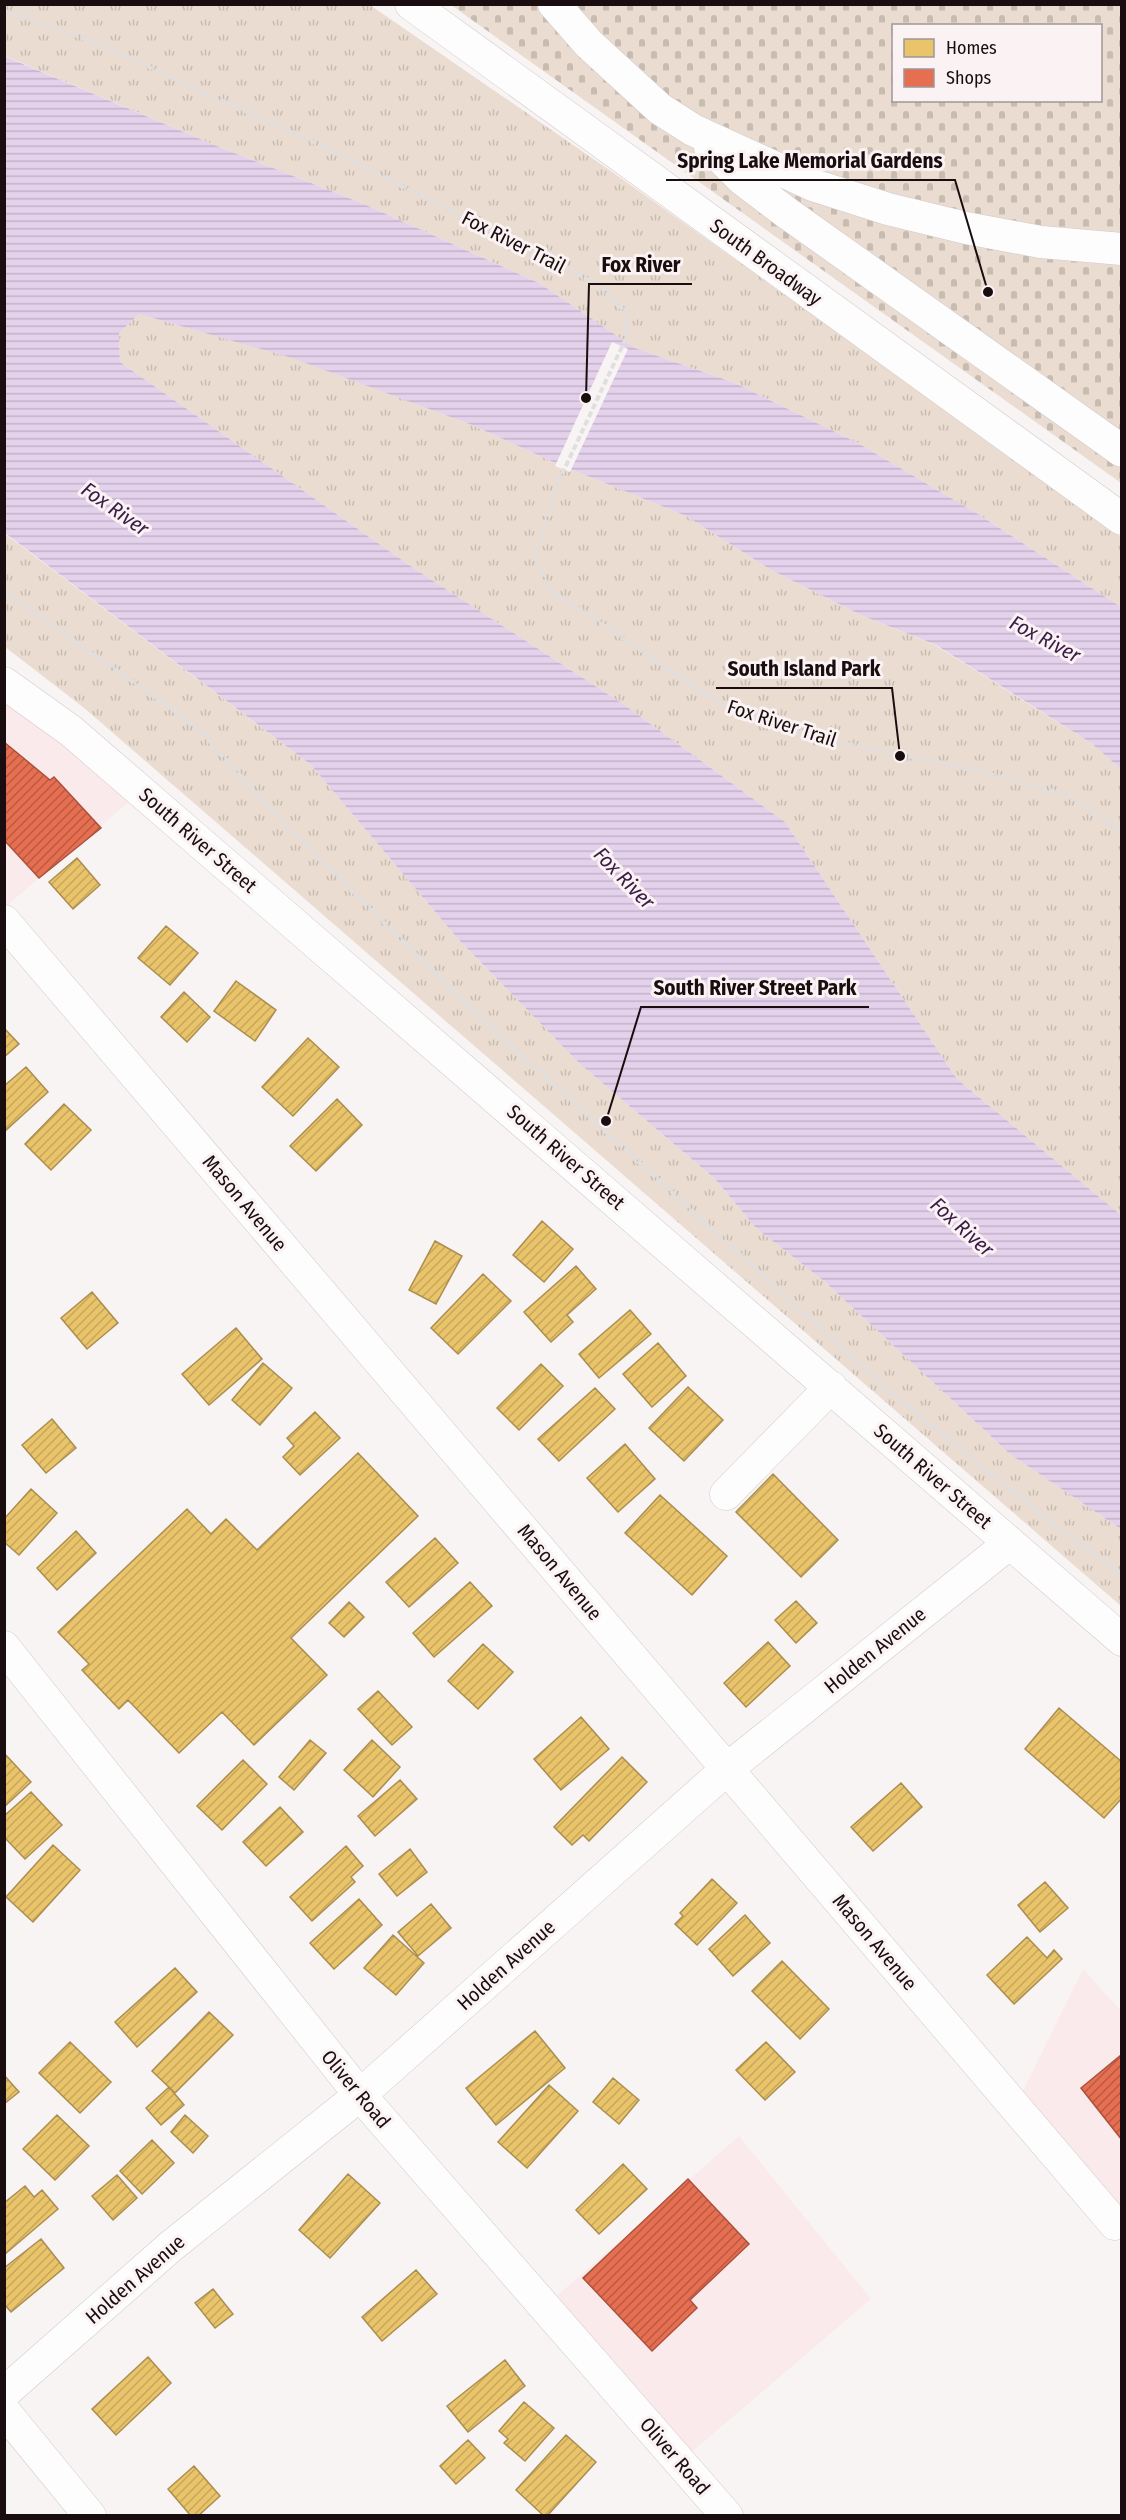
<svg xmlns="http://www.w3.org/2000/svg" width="1126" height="2520" font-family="'Fira Sans Condensed',sans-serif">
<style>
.built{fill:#fbeaeb}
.grass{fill:url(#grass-tufts)}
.cemetery{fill:url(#cemetery-stones);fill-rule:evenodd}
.water{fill:url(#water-rules)}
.pier{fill:#f8f4f4}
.homes{fill:url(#homes-hatch);stroke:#ab8d4f;stroke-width:1.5}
.shops{fill:url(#shops-hatch);stroke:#aa523d;stroke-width:1.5}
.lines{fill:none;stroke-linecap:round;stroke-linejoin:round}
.minor-casing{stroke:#d2c9ca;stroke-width:33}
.path{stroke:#e0dedf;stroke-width:4;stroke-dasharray:6 3;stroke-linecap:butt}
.minor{stroke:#fefdfd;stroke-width:32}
.labels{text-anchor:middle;stroke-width:6;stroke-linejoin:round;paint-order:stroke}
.street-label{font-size:20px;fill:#1a0d0f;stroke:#faf2f3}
.water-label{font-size:21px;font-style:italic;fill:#3a1a47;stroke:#faf2f3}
.leader{fill:none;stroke:#1a0d0f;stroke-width:2}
.callout-dot{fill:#1a0d0f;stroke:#faf2f3;stroke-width:2}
.callout-label{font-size:21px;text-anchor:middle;font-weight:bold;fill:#1a0d0f;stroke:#faf2f3;stroke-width:6;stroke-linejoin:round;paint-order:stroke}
</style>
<defs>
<pattern id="grass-tufts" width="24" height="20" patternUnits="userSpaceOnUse" patternTransform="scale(1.5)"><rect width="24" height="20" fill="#eadcd0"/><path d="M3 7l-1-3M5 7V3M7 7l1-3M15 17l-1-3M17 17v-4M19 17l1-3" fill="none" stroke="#c8bcb1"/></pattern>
<pattern id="cemetery-stones" width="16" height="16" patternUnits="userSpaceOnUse" patternTransform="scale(1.5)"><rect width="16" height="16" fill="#eadcd0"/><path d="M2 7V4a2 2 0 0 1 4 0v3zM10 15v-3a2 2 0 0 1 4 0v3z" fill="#c8bcb1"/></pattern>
<pattern id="water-rules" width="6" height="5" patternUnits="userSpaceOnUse" patternTransform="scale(1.5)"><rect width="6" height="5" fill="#e4d1eb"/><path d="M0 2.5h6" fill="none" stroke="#c3b2c8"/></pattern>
<pattern id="homes-hatch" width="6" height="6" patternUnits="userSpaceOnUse" patternTransform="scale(1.5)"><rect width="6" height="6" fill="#e9c46a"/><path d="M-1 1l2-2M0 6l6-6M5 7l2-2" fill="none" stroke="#c7a75b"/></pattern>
<pattern id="shops-hatch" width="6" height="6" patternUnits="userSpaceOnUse" patternTransform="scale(1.5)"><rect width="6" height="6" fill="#e76f51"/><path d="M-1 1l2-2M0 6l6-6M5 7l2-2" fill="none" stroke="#ba5a42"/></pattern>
</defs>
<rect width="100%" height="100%" fill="#f8f4f4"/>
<path class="built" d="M5,690L137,795L5,907Z
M1083,1969L1121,2011V2223L1020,2097Z
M739,2136L871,2299L687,2456L551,2301Z"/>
<path class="grass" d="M5,5H370L608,169L964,422L1121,537V607L978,514L858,443L735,383L635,348L539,283L364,204L217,146L5,56Z
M139,314L293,358L472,425L553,462L686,516L771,570L863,616L935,645L1091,743L1121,769V1215L957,1079L785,822L626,706L412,567L120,362L119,333Z
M4,533L311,765L458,939L580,1064L715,1179L756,1228L824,1281L1011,1455L1121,1529V1606L83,707L5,647Z"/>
<path class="cemetery" d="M451,5H1121V483ZM894,26H1100V100H894Z"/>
<path class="water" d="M4,56L217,146L364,204L539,283L635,348L735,383L858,443L978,514L1121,607V769L1091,743L936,645L863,616L771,570L686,516L553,462L472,425L292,358L139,314L119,333L120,362L412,567L626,706L785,822L957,1079L1121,1215V1529L1011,1455L824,1281L756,1228L715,1179L580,1064L458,939L311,765L5,533Z"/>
<path class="pier" d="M612,342L628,349L570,472L555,466Z"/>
<path class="homes" d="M77,858L100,885L73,909L49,882Z
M166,926L198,953L170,985L138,958Z
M236,981L276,1010L255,1041L214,1011Z
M184,992L210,1017L187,1042L161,1017Z
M4,1028L19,1044L4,1057Z
M308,1038L339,1067L293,1116L262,1087Z
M26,1067L48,1092L5,1131L4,1086Z
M337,1099L362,1125L316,1171L290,1146Z
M64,1104L91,1130L51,1170L25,1144Z
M542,1221L573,1249L544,1282L513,1255Z
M435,1241L462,1256L436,1304L409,1290Z
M576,1266L596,1289L567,1315L573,1322L551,1342L524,1312Z
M483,1274L511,1301L458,1354L431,1328Z
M92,1292L118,1323L87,1349L61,1318Z
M630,1310L651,1334L599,1378L579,1354Z
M236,1328L262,1359L209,1405L182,1374Z
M658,1343L686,1376L652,1407L623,1374Z
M263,1363L292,1388L260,1425L232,1400Z
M541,1364L563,1386L519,1430L497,1408Z
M688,1387L723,1420L684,1461L649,1428Z
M595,1388L615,1409L559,1461L538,1439Z
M315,1412L340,1438L300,1475L283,1457L294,1446L287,1438Z
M52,1419L76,1448L46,1473L22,1445Z
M625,1444L655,1479L618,1512L587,1478Z
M358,1453L418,1516L291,1638L327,1675L254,1745L222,1712L179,1753L128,1700L119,1709L82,1670L89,1664L58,1632L187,1509L211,1534L226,1519L257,1550Z
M773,1474L838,1540L801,1577L736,1512Z
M31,1489L57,1513L19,1555L4,1542V1519Z
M660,1495L727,1556L692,1595L625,1533Z
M76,1531L96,1553L57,1590L37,1568Z
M435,1538L458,1563L409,1607L386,1582Z
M470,1582L492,1606L434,1657L413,1633Z
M796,1601L817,1623L796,1643L775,1620Z
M349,1602L364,1617L344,1637L329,1623Z
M768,1642L790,1666L746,1707L724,1683Z
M483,1644L513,1672L478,1709L448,1681Z
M378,1691L412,1727L392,1745L358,1709Z
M1059,1708L1122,1762V1798L1104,1818L1025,1749Z
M581,1717L609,1749L561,1790L534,1759Z
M310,1740L326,1753L294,1790L279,1777Z
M372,1740L400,1767L373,1797L344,1770Z
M4,1753L31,1782L4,1807Z
M622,1757L647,1782L589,1841L583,1835L572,1845L554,1827Z
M243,1760L267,1784L222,1830L197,1806Z
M400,1780L417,1799L375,1836L358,1816Z
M901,1783L922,1807L873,1851L851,1827Z
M31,1792L62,1825L25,1859L4,1837V1816Z
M280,1807L303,1832L266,1866L243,1842Z
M53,1845L80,1870L33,1922L6,1897Z
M346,1846L363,1866L351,1877L355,1882L312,1921L290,1897Z
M410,1849L427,1872L397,1896L379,1874Z
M712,1879L737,1903L697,1945L675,1924L683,1916L680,1913Z
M1045,1882L1068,1908L1040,1932L1018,1905Z
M359,1899L382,1925L334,1969L310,1943Z
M431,1904L451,1928L418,1956L398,1932Z
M745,1915L770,1943L733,1976L709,1949Z
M393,1935L424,1963L396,1995L364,1968Z
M1027,1937L1047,1958L1054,1950L1062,1959L1014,2004L987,1975Z
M782,1961L829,2009L800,2039L752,1991Z
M175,1968L197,1992L137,2047L115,2022Z
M209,2012L233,2035L175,2093L152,2071Z
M535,2031L565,2068L496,2125L466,2088Z
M70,2042L111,2082L80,2113L39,2073Z
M766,2042L795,2072L765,2100L736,2070Z
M4,2075L19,2092L4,2104Z
M613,2078L639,2100L619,2124L593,2102Z
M549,2085L578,2111L527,2168L498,2142Z
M169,2087L184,2105L161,2125L146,2108Z
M57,2115L89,2146L55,2180L23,2149Z
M185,2115L208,2136L193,2153L171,2132Z
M152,2140L174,2163L142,2194L120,2171Z
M623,2164L647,2189L599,2234L576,2210Z
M348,2174L380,2203L330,2258L299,2230Z
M117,2175L137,2198L113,2220L92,2196Z
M25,2186L34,2197L42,2190L58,2209L4,2255V2203Z
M41,2239L64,2268L11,2312L4,2304V2268Z
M416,2270L437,2294L382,2341L362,2317Z
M213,2289L233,2314L215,2328L195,2303Z
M148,2357L171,2383L116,2435L92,2409Z
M505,2360L525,2386L468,2432L447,2406Z
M524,2402L554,2428L525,2461L504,2443L508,2439L499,2431Z
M566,2435L596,2462L547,2516H544L516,2490Z
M468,2440L485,2458L456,2484L440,2466Z
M194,2466L220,2496L198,2516H191L168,2489Z"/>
<path class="shops" d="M4,742L50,780L54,777L101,828L39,878L4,840Z
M1120,2056L1122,2057V2140L1081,2088Z
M688,2179L749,2244L690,2300L697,2308L652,2351L583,2278Z"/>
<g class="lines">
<defs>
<path id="minor" d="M411,4L1122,519
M554,4L589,44L660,109L693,130L813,185L888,209L966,228L1041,242L1122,249
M710,147L742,179L787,213L1122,451
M4,683L71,731L1122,1640
M4,921L1115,2224
M726,1494L831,1387
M4,1647L360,2095L727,2516
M4,2393L170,2247L360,2095L727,1769L1010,1543
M4,2411L90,2516"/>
</defs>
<use href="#minor" class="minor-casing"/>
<path class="path" d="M19,4L32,21
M4,11L92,41L315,143L599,285L625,312L627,336L555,489L536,557L547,587L725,707L813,737L976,770L1070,796L1122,833
M4,591L197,727L280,820L465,1003L886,1388L1050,1522L1122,1574"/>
<use href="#minor" class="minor"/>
</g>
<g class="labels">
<g class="street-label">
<text transform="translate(514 242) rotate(27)" y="7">Fox River Trail</text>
<text transform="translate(766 262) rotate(36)" y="7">South Broadway</text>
<text transform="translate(782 723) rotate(18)" y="7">Fox River Trail</text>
<text transform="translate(198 840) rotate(41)" y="7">South River Street</text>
<text transform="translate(566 1157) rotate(41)" y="7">South River Street</text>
<text transform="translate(245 1203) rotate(50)" y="7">Mason Avenue</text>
<text transform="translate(933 1476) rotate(41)" y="7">South River Street</text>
<text transform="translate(560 1572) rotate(50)" y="7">Mason Avenue</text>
<text transform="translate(875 1650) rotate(-39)" y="7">Holden Avenue</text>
<text transform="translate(875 1942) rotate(50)" y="7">Mason Avenue</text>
<text transform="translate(506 1965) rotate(-42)" y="7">Holden Avenue</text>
<text transform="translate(356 2089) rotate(50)" y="7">Oliver Road</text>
<text transform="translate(135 2279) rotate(-41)" y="7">Holden Avenue</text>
<text transform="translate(675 2456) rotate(49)" y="7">Oliver Road</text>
</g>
<g class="water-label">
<text transform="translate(115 509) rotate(35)" y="7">Fox River</text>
<text transform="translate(1045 639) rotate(28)" y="7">Fox River</text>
<text transform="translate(624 878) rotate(46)" y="7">Fox River</text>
<text transform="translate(962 1227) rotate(42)" y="7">Fox River</text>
</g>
</g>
<path class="leader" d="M988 292L955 180H666M586 398L589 284H692M900 756L892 688H716M606 1121L641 1007H869"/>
<g class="callout-dot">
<circle cx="988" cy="292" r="6"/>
<circle cx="586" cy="398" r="6"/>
<circle cx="900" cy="756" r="6"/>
<circle cx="606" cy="1121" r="6"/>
</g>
<g class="callout-label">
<text x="810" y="168">Spring Lake Memorial Gardens</text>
<text x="641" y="272">Fox River</text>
<text x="804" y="676">South Island Park</text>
<text x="755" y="995">South River Street Park</text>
</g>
<rect width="1126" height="2520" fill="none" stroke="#1a0d0f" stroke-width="12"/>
<rect x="892" y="24" width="210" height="78" fill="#faf2f3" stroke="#a09698" stroke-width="1.5"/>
<rect x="904" y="39" width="30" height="18" fill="#e9c46a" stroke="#a09698" stroke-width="1.5"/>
<text x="946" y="54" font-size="18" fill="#1a0d0f">Homes</text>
<rect x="904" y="69" width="30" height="18" fill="#e76f51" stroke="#a09698" stroke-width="1.5"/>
<text x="946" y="84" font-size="18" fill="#1a0d0f">Shops</text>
</svg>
